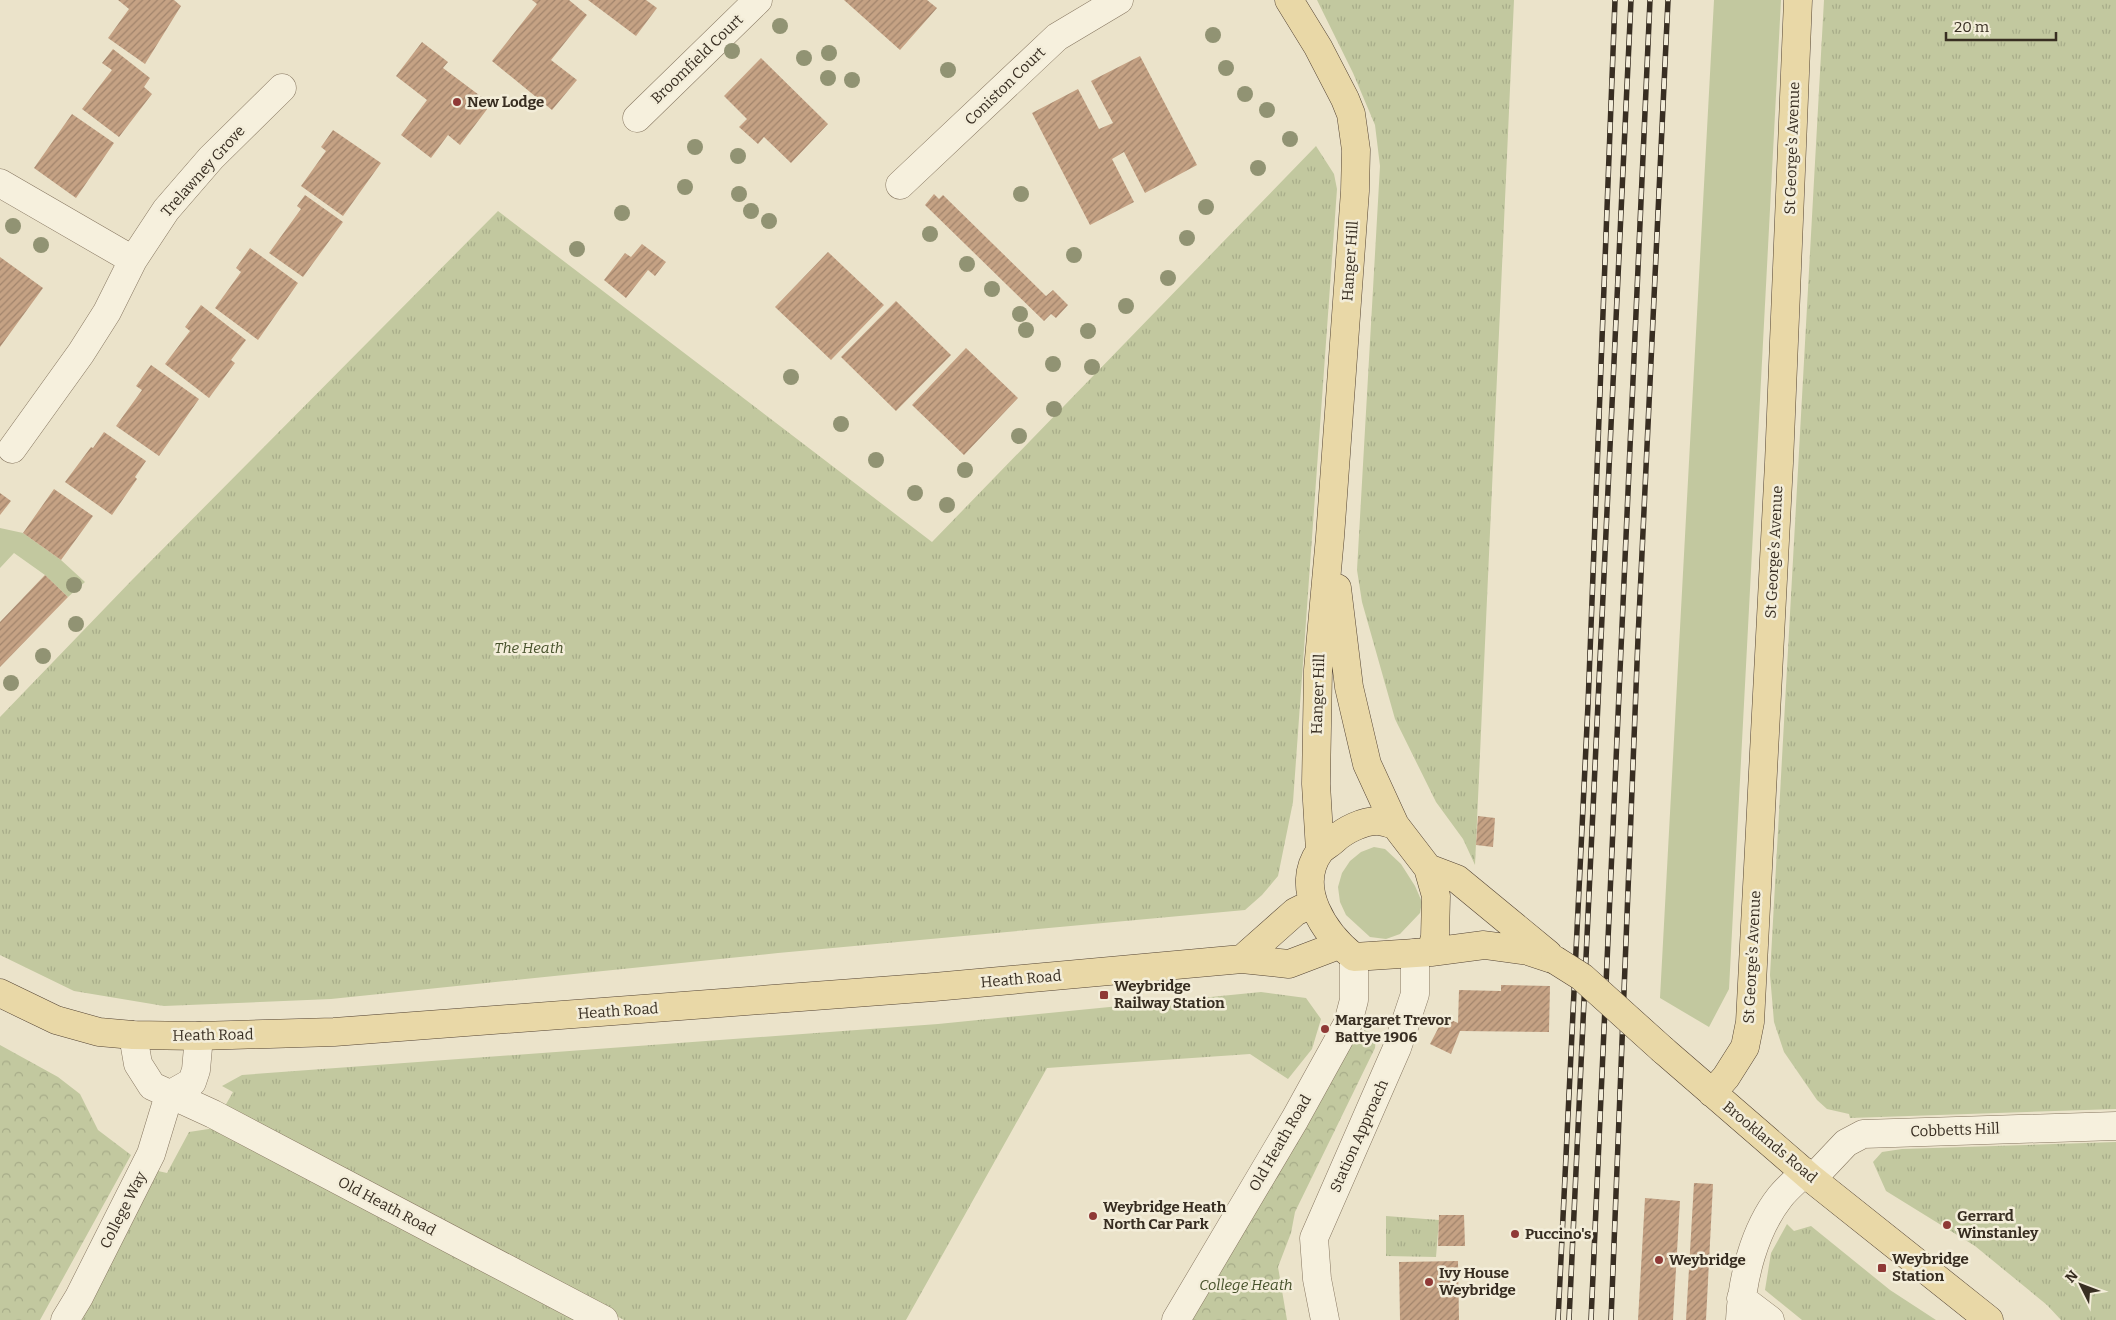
<svg xmlns="http://www.w3.org/2000/svg" width="2116" height="1320" font-family="Bitter,serif">
<style>
.green{fill:#c2c89f}
.forest{fill:url(#forest-crowns)}
.park{fill:url(#park-tufts)}
.building{fill:url(#building-hatch)}
.lines{fill:none;stroke-linecap:round;stroke-linejoin:round}
.minor-casing{stroke:#867660;stroke-width:29}
.major-casing{stroke:#544434;stroke-width:29}
.minor{stroke:#f6f0dd;stroke-width:28}
.major{stroke:#e9d8a7;stroke-width:28}
.rail-casing{stroke:#382e22;stroke-width:5.5}
.rail{stroke:#f3edd9;stroke-width:4;stroke-dasharray:11;stroke-linecap:butt}
.major-bridge-casing{stroke:#544434;stroke-width:29;stroke-linecap:butt}
.major-bridge{stroke:#e9d8a7;stroke-width:28}
.tree{fill:#919373}
.poi-dot{fill:#8f3936;stroke:#f3edd9;stroke-width:2}
.labels{text-anchor:middle;stroke-width:5;stroke-linejoin:round;paint-order:stroke}
.street-label{font-size:15px;fill:#382e22;stroke:#f3edd9}
.poi-label{font-size:15px;font-weight:bold;fill:#382e22;stroke:#f3edd9;text-anchor:start}
.park-label{font-size:15px;font-style:italic;fill:#47522b;stroke:#f3edd9}
</style>
<defs>
<pattern id="forest-crowns" width="20" height="18" patternUnits="userSpaceOnUse" patternTransform="scale(1.25)"><rect width="20" height="18" fill="#c2c89f"/><path d="M2 6a3 3 0 1 1 6 0M12 15a3 3 0 1 1 6 0" fill="none" stroke="#a7ac89"/></pattern>
<pattern id="park-tufts" width="24" height="20" patternUnits="userSpaceOnUse" patternTransform="scale(1.25)"><rect width="24" height="20" fill="#c2c89f"/><path d="M3 7l-1-3M5 7V3M7 7l1-3M15 17l-1-3M17 17v-4M19 17l1-3" fill="none" stroke="#a7ac89"/></pattern>
<pattern id="building-hatch" width="6" height="6" patternUnits="userSpaceOnUse" patternTransform="scale(1.25)"><rect width="6" height="6" fill="#c5a284"/><path d="M-1 1l2-2M0 6l6-6M5 7l2-2" fill="none" stroke="#a1846c"/></pattern>
</defs>
<rect width="100%" height="100%" fill="#ebe3ca"/>
<path class="green" d="M1714,0H1781L1729,989L1709,1027L1660,998Z
M0,528L23,533L61,560L85,582L68,597L45,575L14,553L0,568Z
M1374,847L1385,849L1401,864L1415,886L1422,902L1420,913L1400,934L1386,939L1370,937L1346,915L1340,902L1338,887L1342,873L1350,861L1361,852Z"/>
<path class="forest" d="M1361,1029L1370,1032L1376,1038L1375,1048L1295,1212L1291,1233L1278,1267L1287,1320H1190L1354,1035Z
M0,1045L58,1077L80,1094L98,1130L131,1155L40,1320H0Z"/>
<path class="park" d="M1317,0H1514L1475,865L1463,839L1436,802L1395,719L1362,602L1357,570L1380,166L1375,125L1353,73Z
M1824,0H2116V1109L1850,1118L1849,1114L1827,1109L1817,1100L1784,1052L1774,1022L1770,975Z
M1316,146L1334,174L1337,189L1293,802L1278,876L1262,895L1245,910L778,953L331,999L164,1006L74,991L0,955V717L132,580L498,211L932,542Z
M1261,992L1306,998L1321,1019L1312,1049L1288,1079L1250,1054L1047,1068L906,1320H624L225,1106L233,1092L222,1086L242,1075L938,1024Z
M215,1128L580,1320H82L105,1264L158,1171L167,1173L189,1132Z
M2116,1142V1320H2061L2047,1305L1975,1246L1886,1191L1873,1162L1882,1152L1902,1149Z
M1386,1216L1439,1220L1436,1257L1386,1256Z
M1787,1224L1794,1231L1811,1226L1890,1290L1936,1320H1802L1765,1290L1771,1253Z"/>
<path class="building" d="M118,0H174L181,6L145,64L108,38L129,9Z
M532,0H569L587,15L551,60L577,80L552,110L492,61L537,4Z
M588,0H646L657,8L636,36Z
M844,0H927L937,8L900,50Z
M422,42L448,62L443,68L491,104L460,145L448,135L431,158L401,135L427,100L396,76Z
M113,49L150,78L144,87L152,94L119,137L82,109L112,70L102,63Z
M1140,56L1197,165L1145,193L1124,152L1112,159L1134,202L1090,225L1032,113L1078,89L1099,129L1113,123L1091,81Z
M761,58L828,124L791,163L764,137L758,144L739,127L747,119L724,96Z
M72,114L114,143L76,198L34,168Z
M333,130L381,163L343,216L301,186L326,151L321,147Z
M934,194L939,199L943,195L1046,296L1053,290L1068,305L1056,318L1051,314L1044,321L925,205Z
M305,195L343,222L303,277L269,253L301,209L297,206Z
M642,244L666,262L655,276L648,270L626,298L604,280L625,253L631,257Z
M250,248L298,283L258,340L215,308L241,272L236,268Z
M828,252L884,305L831,360L775,307Z
M0,257L43,288L0,347Z
M896,301L951,355L896,411L841,357Z
M201,305L246,340L231,360L235,363L209,398L165,364L190,331L185,327Z
M966,348L1018,398L964,455L912,405Z
M151,365L199,399L159,456L116,426L142,390L136,386Z
M104,432L146,461L135,477L137,479L112,515L65,482L91,447L93,448Z
M54,489L93,516L61,560L23,533Z
M0,493L11,501L0,515Z
M45,575L68,597L0,667V622Z
M1478,816L1495,818L1493,847L1476,845Z
M1501,985L1550,986L1549,1032L1460,1031L1451,1054L1430,1044L1444,1017L1458,1023L1459,990L1501,991Z
M1694,1183L1713,1184L1706,1320H1686Z
M1645,1198L1680,1201L1673,1320H1638Z
M1439,1215H1464L1465,1246H1438Z
M1458,1261L1459,1320H1400L1399,1262Z"/>
<g class="lines">
<defs>
<path id="minor" d="M637,118L758,0
M0,183L133,260
M900,185L1057,37L1119,0
M12,449L81,353L107,312L133,260L166,210L211,158L282,88
M133,1035L138,1064L152,1086L213,1114L604,1320
M169,1095L192,1082L196,1070L199,1036
M1812,1179L1846,1143L1863,1134L2116,1126
M1741,1298L1770,1320
M65,1320L79,1297L151,1154L169,1095
M1176,1320L1295,1119L1348,1023L1354,1000V957
M1325,1320L1317,1279L1314,1238L1397,1048L1415,994V953
M1740,1320C1742,1279 1754,1230 1780,1197C1787,1188 1797,1180 1805,1172"/>
<path id="major" d="M1289,0L1318,47L1345,99L1351,114L1356,150L1355,191L1330,537L1318,670L1316,784L1320,851
M1337,588L1349,687L1367,764L1395,825L1428,868L1436,896L1435,937L1431,952
M1395,825C1390,824 1383,821 1377,821C1363,821 1345,830 1335,839C1331,843 1324,847 1320,851C1293,888 1325,934 1354,957L1431,952L1484,945L1528,951L1555,960
M1428,868L1457,879L1548,954
M1242,959L1295,912L1313,903
M0,993L56,1020L99,1032L133,1035L199,1036L334,1032L934,987L1242,959L1289,964L1339,945
M1663,1050L1812,1179L1989,1320
M1712,1093L1726,1077L1745,1047L1750,1022L1779,463L1798,0"/>
</defs>
<use href="#minor" class="minor-casing"/>
<use href="#major" class="major-casing"/>
<use href="#minor" class="minor"/>
<use href="#major" class="major"/>
<defs>
<path id="rail" d="M1558,1320L1588,705L1615,0
M1569,1320L1631,0
M1591,1320L1650,0
M1611,1320L1638,638L1668,0"/>
</defs>
<use href="#rail" class="rail-casing"/>
<use href="#rail" class="rail"/>
<defs>
<path id="major-bridge" d="M1555,960L1582,977L1663,1050"/>
</defs>
<use href="#major-bridge" class="major-bridge-casing"/>
<use href="#major-bridge" class="major-bridge"/>
</g>
<g class="tree">
<circle cx="780" cy="26" r="8"/>
<circle cx="1213" cy="35" r="8"/>
<circle cx="732" cy="51" r="8"/>
<circle cx="829" cy="53" r="8"/>
<circle cx="804" cy="58" r="8"/>
<circle cx="1226" cy="68" r="8"/>
<circle cx="948" cy="70" r="8"/>
<circle cx="828" cy="78" r="8"/>
<circle cx="852" cy="80" r="8"/>
<circle cx="1245" cy="94" r="8"/>
<circle cx="1267" cy="110" r="8"/>
<circle cx="1290" cy="139" r="8"/>
<circle cx="695" cy="147" r="8"/>
<circle cx="738" cy="156" r="8"/>
<circle cx="1258" cy="168" r="8"/>
<circle cx="685" cy="187" r="8"/>
<circle cx="739" cy="194" r="8"/>
<circle cx="1021" cy="194" r="8"/>
<circle cx="1206" cy="207" r="8"/>
<circle cx="751" cy="211" r="8"/>
<circle cx="622" cy="213" r="8"/>
<circle cx="769" cy="221" r="8"/>
<circle cx="13" cy="226" r="8"/>
<circle cx="930" cy="234" r="8"/>
<circle cx="1187" cy="238" r="8"/>
<circle cx="41" cy="245" r="8"/>
<circle cx="577" cy="249" r="8"/>
<circle cx="1074" cy="255" r="8"/>
<circle cx="967" cy="264" r="8"/>
<circle cx="1168" cy="278" r="8"/>
<circle cx="992" cy="289" r="8"/>
<circle cx="1126" cy="306" r="8"/>
<circle cx="1020" cy="314" r="8"/>
<circle cx="1026" cy="330" r="8"/>
<circle cx="1088" cy="331" r="8"/>
<circle cx="1053" cy="364" r="8"/>
<circle cx="1092" cy="367" r="8"/>
<circle cx="791" cy="377" r="8"/>
<circle cx="1054" cy="409" r="8"/>
<circle cx="841" cy="424" r="8"/>
<circle cx="1019" cy="436" r="8"/>
<circle cx="876" cy="460" r="8"/>
<circle cx="965" cy="470" r="8"/>
<circle cx="915" cy="493" r="8"/>
<circle cx="947" cy="505" r="8"/>
<circle cx="74" cy="585" r="8"/>
<circle cx="76" cy="624" r="8"/>
<circle cx="43" cy="656" r="8"/>
<circle cx="11" cy="683" r="8"/>
</g>
<g class="poi-dot">
<circle cx="457" cy="102" r="5"/>
<rect x="1099" y="990" width="10" height="10" rx="2.5"/>
<circle cx="1325" cy="1029" r="5"/>
<circle cx="1093" cy="1216" r="5"/>
<circle cx="1947" cy="1225" r="5"/>
<circle cx="1515" cy="1234" r="5"/>
<circle cx="1659" cy="1260" r="5"/>
<rect x="1877" y="1263" width="10" height="10" rx="2.5"/>
<circle cx="1429" cy="1282" r="5"/>
</g>
<g class="labels">
<g class="street-label">
<text transform="translate(697 59) rotate(-44)" y="5">Broomfield Court</text>
<text transform="translate(1005 86) rotate(-44)" y="5">Coniston Court</text>
<text transform="translate(1792 148) rotate(-88)" y="5">St George’s Avenue</text>
<text transform="translate(203 171) rotate(-48)" y="5">Trelawney Grove</text>
<text transform="translate(1350 261) rotate(-86)" y="5">Hanger Hill</text>
<text transform="translate(1774 552) rotate(-87)" y="5">St George’s Avenue</text>
<text transform="translate(1318 694) rotate(-88)" y="5">Hanger Hill</text>
<text transform="translate(1752 957) rotate(-87)" y="5">St George’s Avenue</text>
<text transform="translate(1021 979) rotate(-5)" y="5">Heath Road</text>
<text transform="translate(618 1011) rotate(-4)" y="5">Heath Road</text>
<text transform="translate(213 1035) rotate(-1)" y="5">Heath Road</text>
<text transform="translate(1955 1130) rotate(-2)" y="5">Cobbetts Hill</text>
<text transform="translate(1359 1136) rotate(-66)" y="5">Station Approach</text>
<text transform="translate(1770 1142) rotate(40)" y="5">Brooklands Road</text>
<text transform="translate(1280 1143) rotate(-60)" y="5">Old Heath Road</text>
<text transform="translate(387 1206) rotate(28)" y="5">Old Heath Road</text>
<text transform="translate(123 1210) rotate(-63)" y="5">College Way</text>
</g>
<g class="poi-label">
<text x="467" y="107">New Lodge</text>
<text x="1114" y="991">Weybridge<tspan x="1114" dy="17">Railway Station</tspan></text>
<text x="1335" y="1025">Margaret Trevor<tspan x="1335" dy="17">Battye 1906</tspan></text>
<text x="1103" y="1212">Weybridge Heath<tspan x="1103" dy="17">North Car Park</tspan></text>
<text x="1957" y="1221">Gerrard<tspan x="1957" dy="17">Winstanley</tspan></text>
<text x="1525" y="1239">Puccino's</text>
<text x="1892" y="1264">Weybridge<tspan x="1892" dy="17">Station</tspan></text>
<text x="1669" y="1265">Weybridge</text>
<text x="1439" y="1278">Ivy House<tspan x="1439" dy="17">Weybridge</tspan></text>
</g>
<g class="park-label">
<text x="529" y="653">The Heath</text>
<text x="1246" y="1290">College Heath</text>
</g>
</g>
<g transform="translate(2081 1285) rotate(312)" stroke="#f3edd9" stroke-width="4" paint-order="stroke">
<path d="M0-4L9 19L0 12L-9 19Z" fill="#382e22"/>
<text y="-8" font-size="14" font-weight="bold" text-anchor="middle" fill="#382e22">N</text>
</g>
<path d="M1946 32v8h110v-8" fill="none" stroke="#382e22" stroke-width="2.5"/>
<text x="1954" y="32" font-size="15" fill="#382e22" stroke="#f3edd9" stroke-width="4" paint-order="stroke">20 m</text>
</svg>
